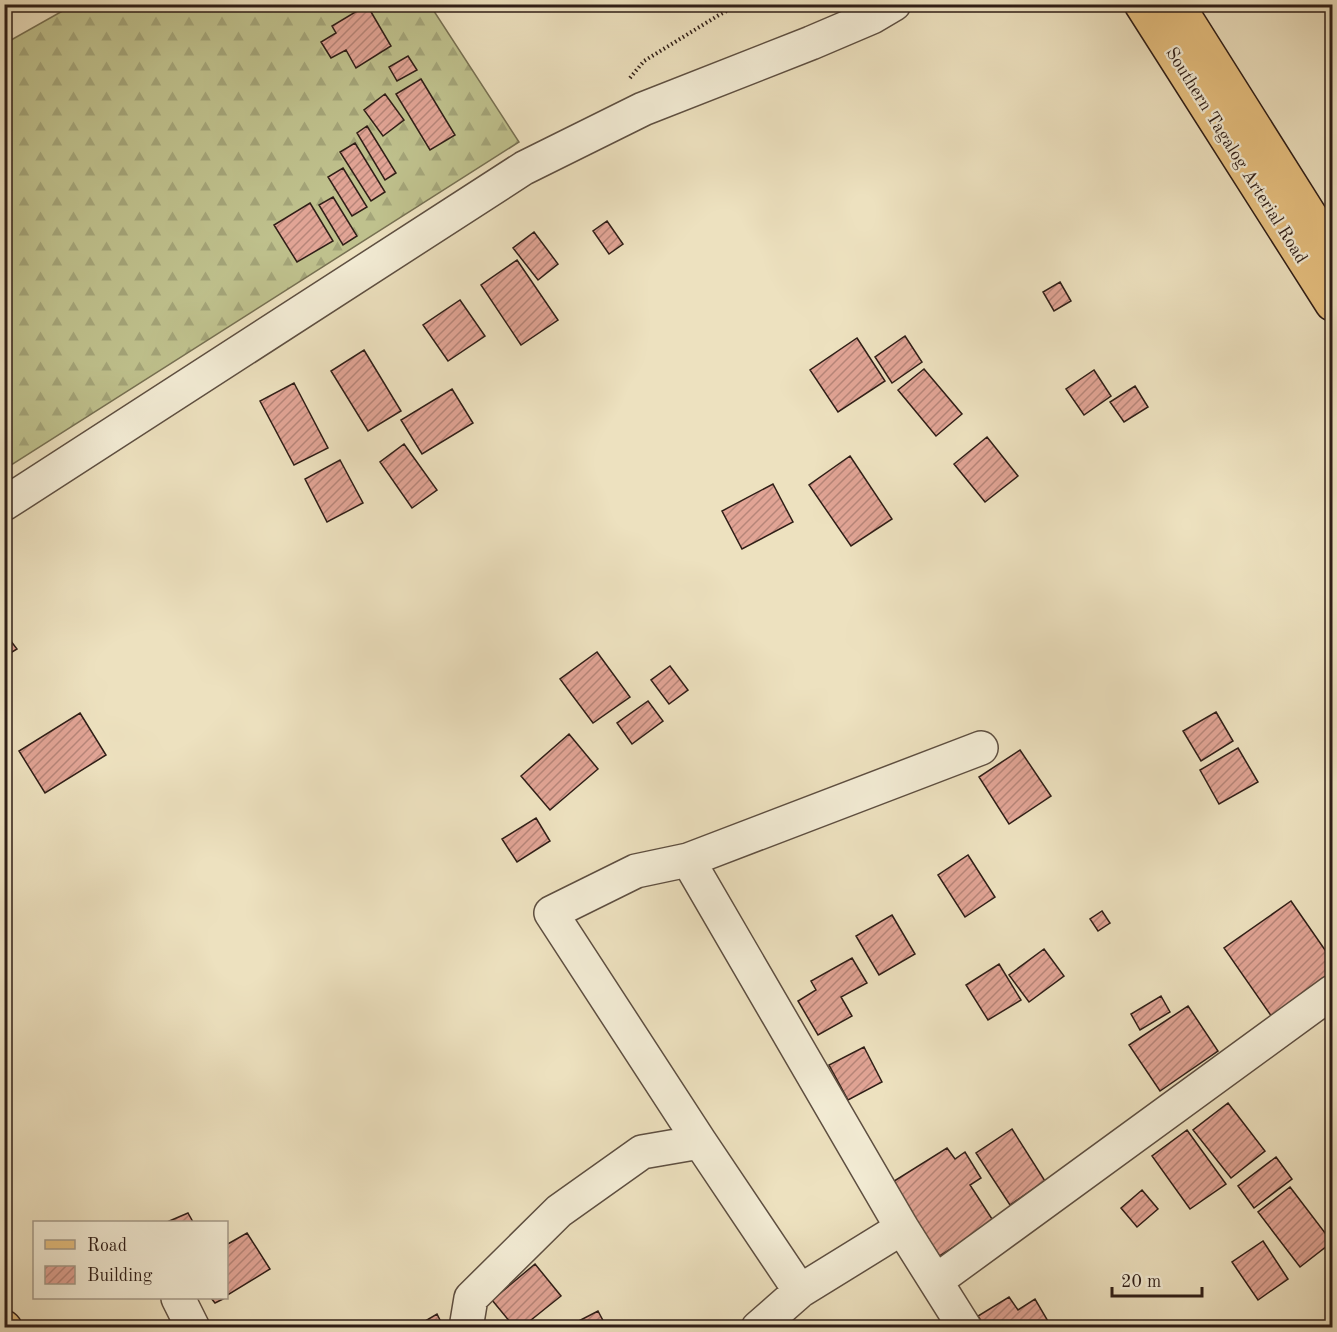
<svg xmlns="http://www.w3.org/2000/svg" width="1337" height="1332" font-family="'Old Standard TT',serif">
<style>
.forest{fill:url(#forest-firs);stroke:#777052;stroke-width:1.5}
.building{fill:url(#building-hatch);stroke:#2f1e17;stroke-width:1.5}
.lines{fill:none;stroke-linecap:round;stroke-linejoin:round}
.minor-casing{stroke:#5e4f41;stroke-width:36}
.primary-casing{stroke:#2f1e17;stroke-width:36}
.motorway-casing{stroke:#2f1e17;stroke-width:36}
.path{stroke:#2f1e17;stroke-width:4;stroke-dasharray:1.5 3;stroke-linecap:butt}
.minor{stroke:#f3ecd5;stroke-width:33}
.primary{stroke:#e6c080;stroke-width:33}
.motorway{stroke:#e6c080;stroke-width:33}
.labels{text-anchor:middle;stroke-width:4.5;stroke-linejoin:round;paint-order:stroke}
.street-label{font-size:18px;fill:#2f1e17;stroke:#f3ecd5}
</style>
<defs>
<pattern id="forest-firs" width="22" height="20" patternUnits="userSpaceOnUse" patternTransform="scale(1.5)"><rect width="22" height="20" fill="#bfc18d"/><path d="M5 1l3.5 6h-7zM16 11l3.5 6h-7z" fill="#a4a579"/></pattern>
<pattern id="building-hatch" width="6" height="6" patternUnits="userSpaceOnUse" patternTransform="scale(1.5)"><rect width="6" height="6" fill="#e1a495"/><path d="M-1 1l2-2M0 6l6-6M5 7l2-2" fill="none" stroke="#b78579"/></pattern>
</defs>
<rect width="100%" height="100%" fill="#ede1bf"/>
<filter id="stains"><feTurbulence type="fractalNoise" baseFrequency=".00333" numOctaves="4"/><feColorMatrix values="0 0 0 0 .2 0 0 0 0 .09 0 0 0 0 .02 0 0 0 .5 -.17"/></filter>
<radialGradient id="worn" r=".72"><stop offset=".6" stop-color="#630" stop-opacity="0"/><stop offset="1" stop-color="#630" stop-opacity=".3"/></radialGradient>
<path class="forest" d="M73,5H430L519,142L5,469L4,44Z"/>
<path class="building" d="M367,5L391,46L356,68L346,50L331,58L321,42L336,33L332,26Z
M408,56L417,70L397,81L389,67Z
M421,79L455,135L430,150L396,94Z
M385,94L404,120L383,136L364,110Z
M367,126L396,173L385,180L357,133Z
M355,143L385,192L371,201L340,152Z
M343,168L367,207L352,216L328,177Z
M333,197L357,236L343,245L319,205Z
M310,203L333,241L297,262L274,225Z
M607,221L623,244L609,254L593,231Z
M534,232L558,264L538,280L513,248Z
M517,260L558,320L521,345L481,285Z
M1060,282L1071,301L1054,311L1043,292Z
M460,300L485,336L448,361L423,325Z
M905,336L922,362L892,383L875,357Z
M857,338L885,381L838,412L810,370Z
M364,350L401,411L368,431L331,371Z
M924,369L962,414L936,436L898,390Z
M1094,370L1111,396L1084,415L1066,389Z
M294,383L328,448L294,465L260,401Z
M1135,386L1148,407L1124,422L1110,402Z
M452,389L473,423L422,454L401,420Z
M987,437L1018,476L985,502L954,464Z
M404,444L437,490L412,508L380,462Z
M850,456L892,519L851,546L809,485Z
M340,460L363,503L327,522L305,479Z
M773,484L793,522L742,549L722,511Z
M4,632L17,649L4,657Z
M597,652L630,697L593,723L560,679Z
M670,666L688,690L669,704L651,680Z
M648,701L663,721L632,744L617,723Z
M1216,712L1233,741L1201,761L1183,731Z
M80,713L106,755L45,793L19,751Z
M569,734L598,769L550,810L521,776Z
M1238,748L1258,782L1219,804L1200,770Z
M1020,750L1051,796L1009,824L979,777Z
M536,818L550,841L517,862L502,839Z
M968,855L995,897L965,917L938,875Z
M1291,901L1332,960V974L1272,1017L1224,948Z
M1102,911L1110,923L1098,931L1090,919Z
M892,915L915,954L879,975L856,936Z
M1044,949L1064,976L1029,1002L1009,975Z
M852,958L867,983L841,997L852,1016L818,1035L798,1001L816,990L811,981Z
M999,964L1021,1000L988,1020L966,985Z
M1161,996L1170,1012L1140,1030L1131,1014Z
M1188,1006L1218,1051L1160,1091L1129,1045Z
M864,1047L882,1082L848,1100L829,1065Z
M1228,1103L1265,1151L1231,1178L1193,1130Z
M1012,1129L1045,1181L1010,1205L976,1153Z
M1187,1130L1226,1184L1190,1209L1152,1156Z
M947,1148L955,1159L965,1152L981,1178L970,1185L994,1222L938,1257L891,1183Z
M1276,1157L1292,1179L1254,1208L1238,1186Z
M1290,1187L1332,1242L1300,1267L1258,1212Z
M1142,1190L1158,1209L1137,1227L1121,1208Z
M188,1213L193,1222H167Z
M247,1233L270,1269L226,1296V1245Z
M1263,1241L1288,1279L1258,1300L1232,1262Z
M535,1264L561,1296L521,1328H515L492,1300Z
M1009,1297L1018,1310L1035,1299L1052,1328H985L978,1316Z
M211,1298H225L215,1303Z
M598,1311L607,1328H567V1327Z
M437,1314L444,1328H415V1327Z"/>
<g class="lines">
<defs>
<path id="minor" d="M4,504L524,168L643,109L811,43L872,17L894,4
M688,860L902,1228L965,1328
M700,1142L800,1291L902,1228
M936,1281L1332,992
M178,1298L193,1328
M466,1328L471,1298L559,1211L642,1152L700,1142L551,913L636,871L688,860L981,748
M758,1328L800,1291"/>
<path id="primary" d="M4,1327L5,1328"/>
<path id="motorway" d="M1141,4L1332,304
M1177,4L1332,250"/>
</defs>
<use href="#minor" class="minor-casing"/>
<use href="#primary" class="primary-casing"/>
<use href="#motorway" class="motorway-casing"/>
<path class="path" d="M630,78L644,61L719,15L740,4"/>
<use href="#minor" class="minor"/>
<use href="#primary" class="primary"/>
<use href="#motorway" class="motorway"/>
</g>
<g class="labels">
<g class="street-label">
<text transform="translate(1237 155) rotate(58)" y="6">Southern Tagalog Arterial Road</text>
</g>
</g>
<rect width="1337" height="1332" fill="none" stroke="#ede1bf" stroke-width="24"/>
<rect x="6" y="6" width="1325" height="1320" fill="none" stroke="#2f1e17" stroke-width="3"/>
<rect x="12" y="12" width="1313" height="1308" fill="none" stroke="#2f1e17" stroke-width="1.5"/>
<rect x="33" y="1221" width="195" height="78" fill="#f3ecd5" stroke="#a59a89" stroke-width="1.5"/>
<rect x="45" y="1240" width="30" height="9" fill="#e6c080" stroke="#a59a89" stroke-width="1.5"/>
<text x="87" y="1251" font-size="18" fill="#2f1e17">Road</text>
<rect x="45" y="1266" width="30" height="18" fill="url(#building-hatch)" stroke="#a59a89" stroke-width="1.5"/>
<text x="87" y="1281" font-size="18" fill="#2f1e17">Building</text>
<path d="M1112 1287v9h90v-9" fill="none" stroke="#2f1e17" stroke-width="3"/>
<text x="1121" y="1287" font-size="18" fill="#2f1e17" stroke="#f3ecd5" stroke-width="4.5" paint-order="stroke">20 m</text>
<rect width="100%" height="100%" filter="url(#stains)"/>
<rect width="100%" height="100%" fill="url(#worn)"/>
</svg>
